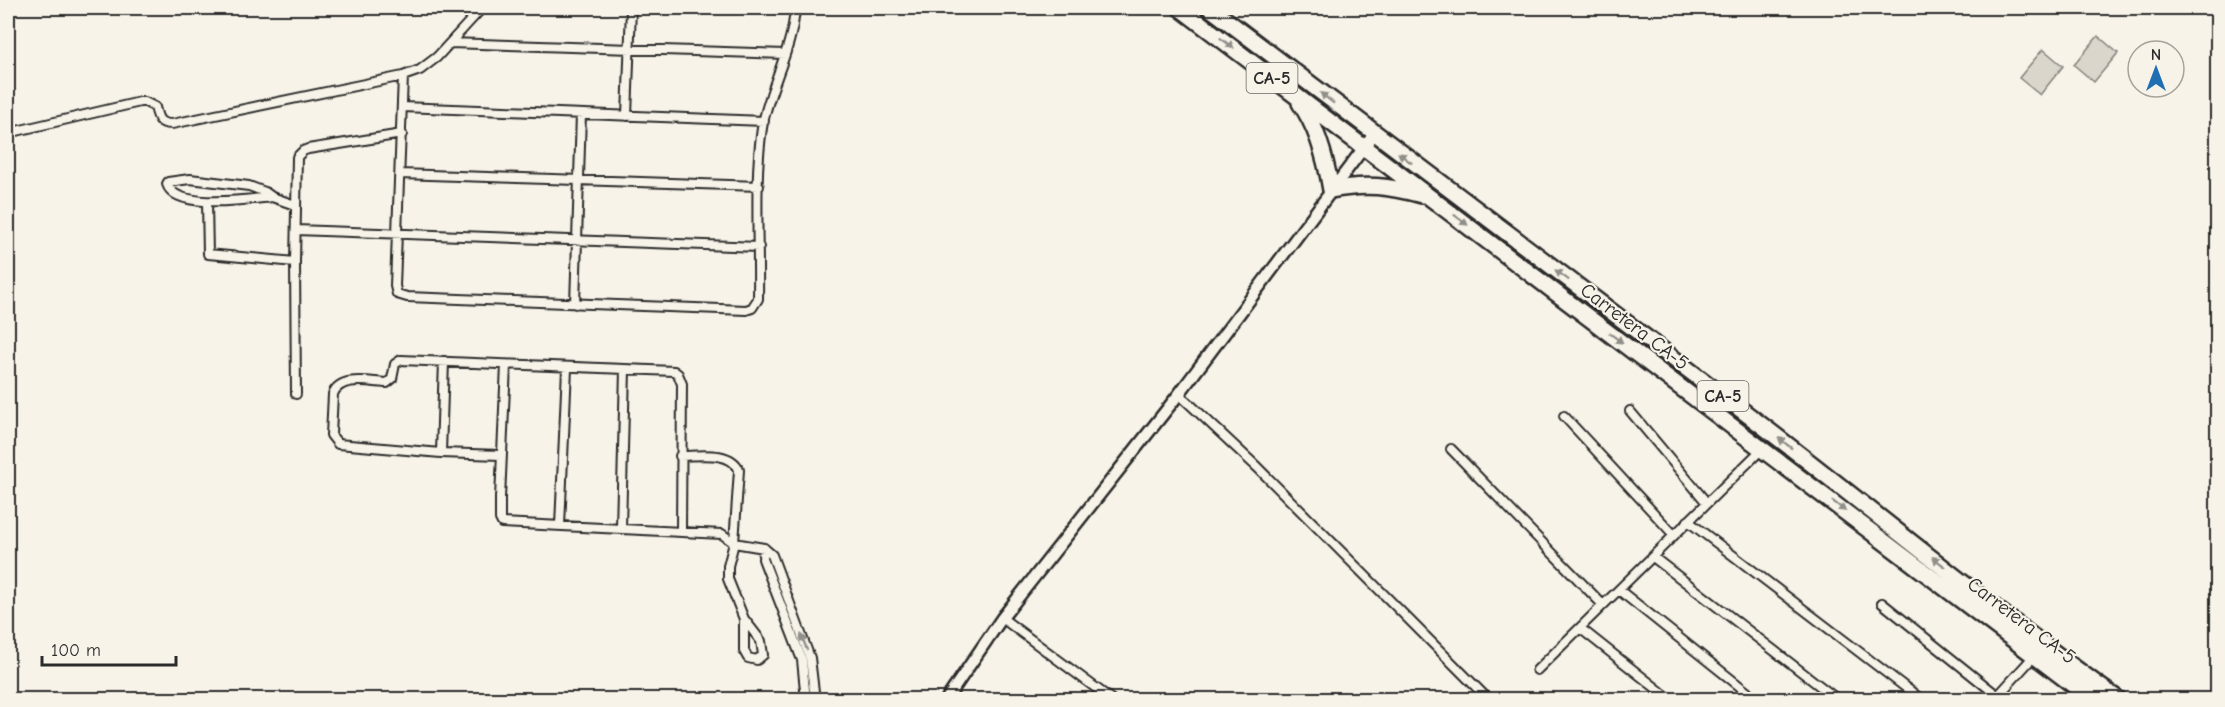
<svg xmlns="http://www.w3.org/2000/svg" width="2225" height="707" font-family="'Comic Neue',sans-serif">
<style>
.green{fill:#dad6cc;stroke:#82807c;stroke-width:1.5}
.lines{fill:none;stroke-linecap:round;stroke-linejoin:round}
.street-casing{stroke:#2b2b2b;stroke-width:12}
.secondary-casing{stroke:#2b2b2b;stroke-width:15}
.highway-casing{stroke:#2b2b2b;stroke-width:20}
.street{stroke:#f7f3e8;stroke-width:8}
.secondary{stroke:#f7f3e8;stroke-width:10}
.highway{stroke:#f7f3e8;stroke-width:15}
.oneway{fill:#918f8a}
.labels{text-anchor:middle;stroke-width:4.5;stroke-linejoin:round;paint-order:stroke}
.shield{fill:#f7f3e8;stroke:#686764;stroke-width:1.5}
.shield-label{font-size:18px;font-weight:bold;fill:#2b2b2b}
.street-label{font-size:20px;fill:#2b2b2b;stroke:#f7f3e8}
</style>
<rect width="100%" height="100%" fill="#f7f3e8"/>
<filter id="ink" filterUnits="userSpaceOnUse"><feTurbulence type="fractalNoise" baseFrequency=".0167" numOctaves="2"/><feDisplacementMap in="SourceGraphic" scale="12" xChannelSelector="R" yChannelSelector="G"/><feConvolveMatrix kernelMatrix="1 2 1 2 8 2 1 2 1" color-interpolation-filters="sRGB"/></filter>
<g filter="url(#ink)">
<path class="green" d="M2098,36L2118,53L2094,82L2074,65Z
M2043,49L2063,66L2040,95L2019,78Z"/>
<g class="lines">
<defs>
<path id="street" d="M450,43L785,54
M403,76L395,286L397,294L407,297L746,310L752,308L758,299C759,244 754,181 762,128C769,87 793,49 795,8
M402,107L764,121
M627,116L631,8
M8,133L140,102H145L155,107C158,119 159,124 172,124L403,76L420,70L437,57L482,8
M400,174L759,186
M272,197C250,199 175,211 167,184L168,182L190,179L249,186L265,192L272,197L295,205
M207,202L208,254L295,262
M296,230L759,247
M575,304L581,114
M506,365L500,498V519L502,523L722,534L734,543L764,548L772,555L810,658L815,700
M296,394L295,262L297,157L303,151L308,149L402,134
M1179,394L1257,467L1489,700
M1630,411L1707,503
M1564,416L1674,535
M1451,449L1603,605
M441,453L444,361
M501,455L441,453L338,444L331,435L333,394C340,375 370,382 387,383L392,379L395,364L401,360L674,371L678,374L682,384L681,532
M680,456C698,456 731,450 739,470L734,543L728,566V579L744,619L761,641L763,655L757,660L748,658L744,651V619
M1688,521L1922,700
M560,526L567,368
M621,528L625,370
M764,548L763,559L802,660L806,700
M1653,557L1838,700
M1619,590L1757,700
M1882,603L1998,696
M2218,609V629
M1002,618L1112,700
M1580,628L1671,700
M1537,670L1763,448
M1995,699L2034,656"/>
<path id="secondary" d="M946,700L1002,618L1179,394L1374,134"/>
<path id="highway" d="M1180,8L2093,700
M1210,8C1395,150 1583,288 1768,430C1885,520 1999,615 2119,700
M1300,103C1318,128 1326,160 1331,190C1365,183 1389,186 1422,195"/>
</defs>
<use href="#street" class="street-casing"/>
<use href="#secondary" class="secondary-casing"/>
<use href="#highway" class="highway-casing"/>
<use href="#street" class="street"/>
<use href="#secondary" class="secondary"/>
<use href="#highway" class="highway"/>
</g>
<defs><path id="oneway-solid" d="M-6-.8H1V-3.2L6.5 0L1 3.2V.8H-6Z" transform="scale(1.5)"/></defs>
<g class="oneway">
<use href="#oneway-solid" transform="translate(1227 43) rotate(37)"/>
<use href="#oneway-solid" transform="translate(1327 98) rotate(-142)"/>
<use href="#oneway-solid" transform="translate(1405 158) rotate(-143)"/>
<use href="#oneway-solid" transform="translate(1461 220) rotate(37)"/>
<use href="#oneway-solid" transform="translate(1562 275) rotate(-143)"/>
<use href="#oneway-solid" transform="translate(1616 338) rotate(37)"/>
<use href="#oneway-solid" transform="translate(1785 443) rotate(-142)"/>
<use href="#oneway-solid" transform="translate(1839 506) rotate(38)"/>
<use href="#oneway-solid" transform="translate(1939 562) rotate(-142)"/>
<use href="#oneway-solid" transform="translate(804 642) rotate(-110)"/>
</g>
</g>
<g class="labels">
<g class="shield">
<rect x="1246.5" y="63" width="51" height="30" rx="4.5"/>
<rect x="1697.5" y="381" width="51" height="30" rx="4.5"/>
</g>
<g class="shield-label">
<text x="1272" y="84">CA-5</text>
<text x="1723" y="402">CA-5</text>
</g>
<g class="street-label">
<text transform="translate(1635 326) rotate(37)" y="7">Carretera CA-5</text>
<text transform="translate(2022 620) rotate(37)" y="7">Carretera CA-5</text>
</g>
</g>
<rect width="2225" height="707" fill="none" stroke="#f7f3e8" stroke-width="30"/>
<rect x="15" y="15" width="2195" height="677" fill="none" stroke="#2b2b2b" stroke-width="2" filter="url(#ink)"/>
<g transform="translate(2156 69)"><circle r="28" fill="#f7f3e8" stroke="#a5a39c" stroke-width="1.5"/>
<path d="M0-4.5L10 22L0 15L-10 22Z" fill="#1f6fb2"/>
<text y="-9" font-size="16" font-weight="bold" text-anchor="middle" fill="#2b2b2b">N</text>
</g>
<path d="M42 656v9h134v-9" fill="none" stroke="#2b2b2b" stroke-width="3"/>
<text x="51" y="656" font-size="18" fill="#2b2b2b" stroke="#f7f3e8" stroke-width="4.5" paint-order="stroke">100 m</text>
</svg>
